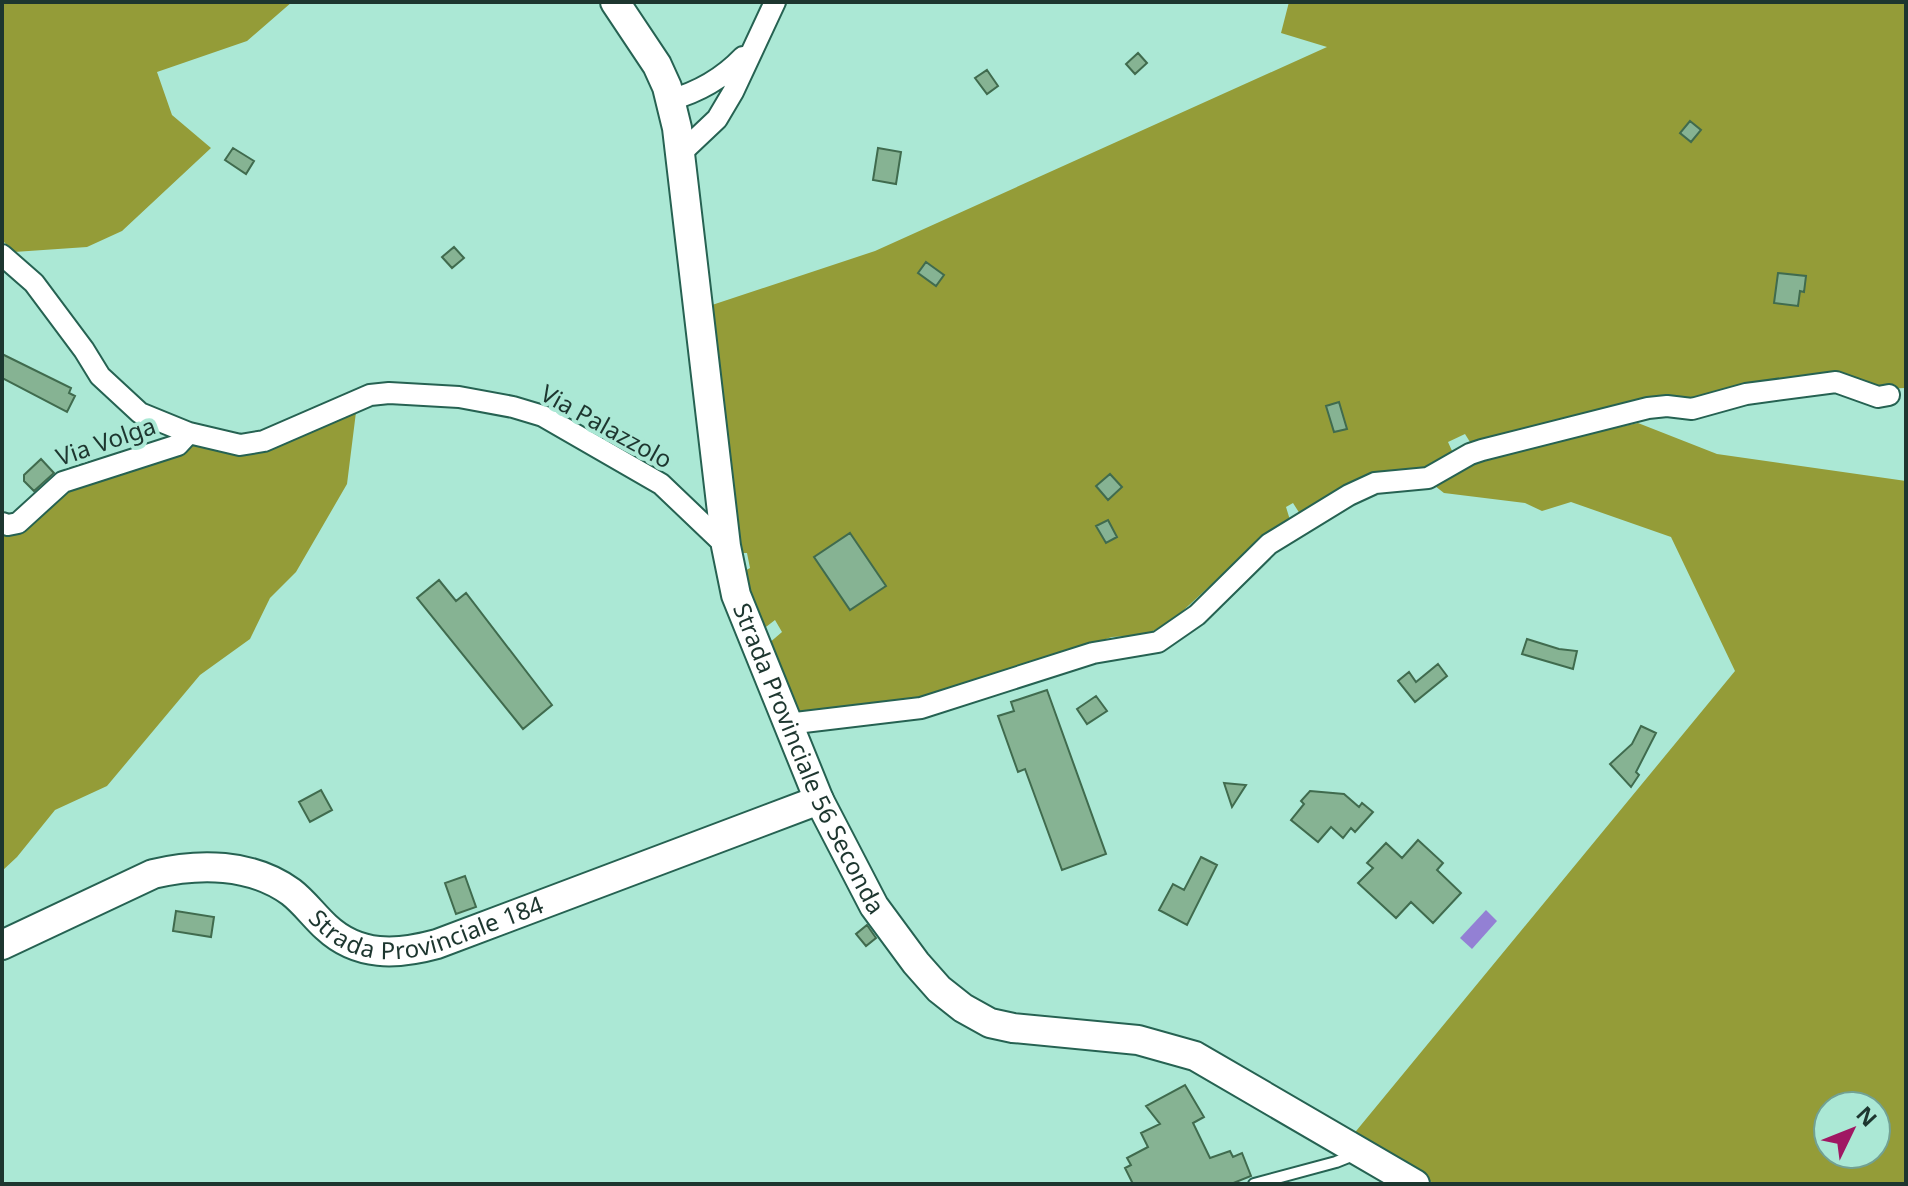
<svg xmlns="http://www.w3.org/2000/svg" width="1908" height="1186" font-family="'Noto Sans',sans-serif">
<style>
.forest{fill:#949c38;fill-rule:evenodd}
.water{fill:#9380d4}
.building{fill:#86b393;stroke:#406b4e;stroke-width:2}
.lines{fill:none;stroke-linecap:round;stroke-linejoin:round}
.lane-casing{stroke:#266252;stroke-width:14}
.street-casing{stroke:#266252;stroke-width:24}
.secondary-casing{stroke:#266252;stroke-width:32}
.lane{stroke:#fff;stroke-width:10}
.street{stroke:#fff;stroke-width:20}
.secondary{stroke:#fff;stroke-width:28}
.labels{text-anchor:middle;stroke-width:8;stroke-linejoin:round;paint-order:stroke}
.street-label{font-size:24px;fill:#1d362f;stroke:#abe8d5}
</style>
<rect width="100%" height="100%" fill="#abe8d5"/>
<path class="forest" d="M2,2H292L247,41L157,72L172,115L211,148L122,231L87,247L14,252L2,240Z
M1289,2H1906V388L1873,389L1852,380L1470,442L1465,434L1448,442L1453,453L1435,464L1300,514L1293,503L1286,507L1290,520L1265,535L1174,619L1146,635L1112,637L925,698L800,715L768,644L782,632L775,620L762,630L741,573L750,568L747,553H740L712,305L875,251L1327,47L1281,33Z
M356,412L347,484L296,572L270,598L250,639L200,675L107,786L55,810L17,857L2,871V533L67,489L197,443L258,452Z
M1638,423L1717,454L1906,481V1184H1435L1352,1136L1735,671L1671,537L1571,502L1542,511L1525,503L1444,493L1435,486L1479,457ZM1828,1106H1876V1154H1828Z"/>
<path class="water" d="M1486,910L1497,921L1472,949L1460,938Z"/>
<path class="building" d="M1138,53L1147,63L1135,74L1126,64Z
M987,70L998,86L987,94L975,78Z
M1690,121L1701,130L1691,142L1680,133Z
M233,148L254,161L246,174L225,160Z
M878,148L901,152L896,184L873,180Z
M454,247L464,258L452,268L442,257Z
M926,262L944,275L936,286L918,273Z
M1778,273L1806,276L1804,292L1800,291L1798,306L1774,303Z
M2,354L71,388L69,393L75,396L67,412L2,378Z
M1339,402L1347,429L1334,432L1326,406Z
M41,459L54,473L34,491L24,481V475Z
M1110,474L1122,487L1108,500L1096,486Z
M1108,520L1117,537L1106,543L1096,526Z
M850,533L886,586L850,610L814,557Z
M439,580L456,601L466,593L552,705L523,729L417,598Z
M1527,639L1559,649L1577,651L1573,669L1522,654Z
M1438,664L1447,676L1415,702L1398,681L1409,672L1416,682Z
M1047,690L1106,854L1062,870L1025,769L1018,772L998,716L1014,711L1011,702Z
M1096,696L1107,711L1087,724L1077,709Z
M1641,726L1656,733L1636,772L1639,775L1631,787L1610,764L1632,744Z
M1224,783L1246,785L1232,807Z
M321,790L332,810L310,822L299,802Z
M1310,791L1344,794L1359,807L1362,803L1373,812L1355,832L1351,828L1343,838L1331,827L1318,842L1291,820L1304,804L1301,801Z
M1418,840L1443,863L1437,870L1461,893L1433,923L1411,902L1396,918L1358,883L1373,868L1367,863L1386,843L1402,858Z
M1201,857L1217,865L1187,925L1159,910L1173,884L1184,890Z
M465,876L476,907L456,914L445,883Z
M176,911L214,917L211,937L173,931Z
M867,925L876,938L866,946L856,934Z
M1185,1085L1204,1117L1193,1123L1210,1158L1230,1151L1233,1157L1242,1153L1251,1176L1231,1184H1133L1125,1168L1131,1165L1127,1158L1148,1147L1141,1133L1160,1124L1146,1106Z"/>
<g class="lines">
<defs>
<path id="lane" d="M1254,1184L1336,1162L1356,1154"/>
<path id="street" d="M670,100C699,92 722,79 743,57
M680,154L717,119L733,92L775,2
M2,255L34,283L84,350L100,376L140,413L189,433L240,445L264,441L370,395L389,393L459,397L513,407L543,416L661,484L726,546
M2,523L8,525L18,523L63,482L178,445L189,433
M787,724L921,708L1093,653L1158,642L1197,615L1269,544L1349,495L1375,483L1428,478L1470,454L1482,450L1648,408L1667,406L1692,409L1746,394L1836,382L1878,397L1889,395"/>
<g id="secondary">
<path id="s1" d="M615,2L657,65L667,87L677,128L726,546L736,595L819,800L874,906L916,963L939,989L963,1008L990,1023L1013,1028L1138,1040L1195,1056L1415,1184"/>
<path id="s2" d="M2,945L153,874C199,863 251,863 291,892C304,902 314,916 326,927C358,957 397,955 437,944L819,800"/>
</g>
</defs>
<use href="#lane" class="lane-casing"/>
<use href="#street" class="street-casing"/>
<use href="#secondary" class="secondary-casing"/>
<use href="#lane" class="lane"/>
<use href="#street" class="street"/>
<use href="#secondary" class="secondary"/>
</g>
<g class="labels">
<g class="street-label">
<text transform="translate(606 427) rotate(29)" y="8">Via Palazzolo</text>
<text transform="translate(106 442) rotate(-19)" y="8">Via Volga</text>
<text dy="8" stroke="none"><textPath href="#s1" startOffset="792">Strada Provinciale 56 Seconda</textPath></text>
<text dy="8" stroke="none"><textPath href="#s2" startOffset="466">Strada Provinciale 184</textPath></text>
</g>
</g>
<rect width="1908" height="1186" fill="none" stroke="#1d362f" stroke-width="8"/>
<g transform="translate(1852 1130) rotate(47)"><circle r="38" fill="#abe8d5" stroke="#72a193" stroke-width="2"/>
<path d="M0-6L14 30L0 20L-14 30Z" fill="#a01763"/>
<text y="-12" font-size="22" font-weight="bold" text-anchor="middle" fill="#1d362f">N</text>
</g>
</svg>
